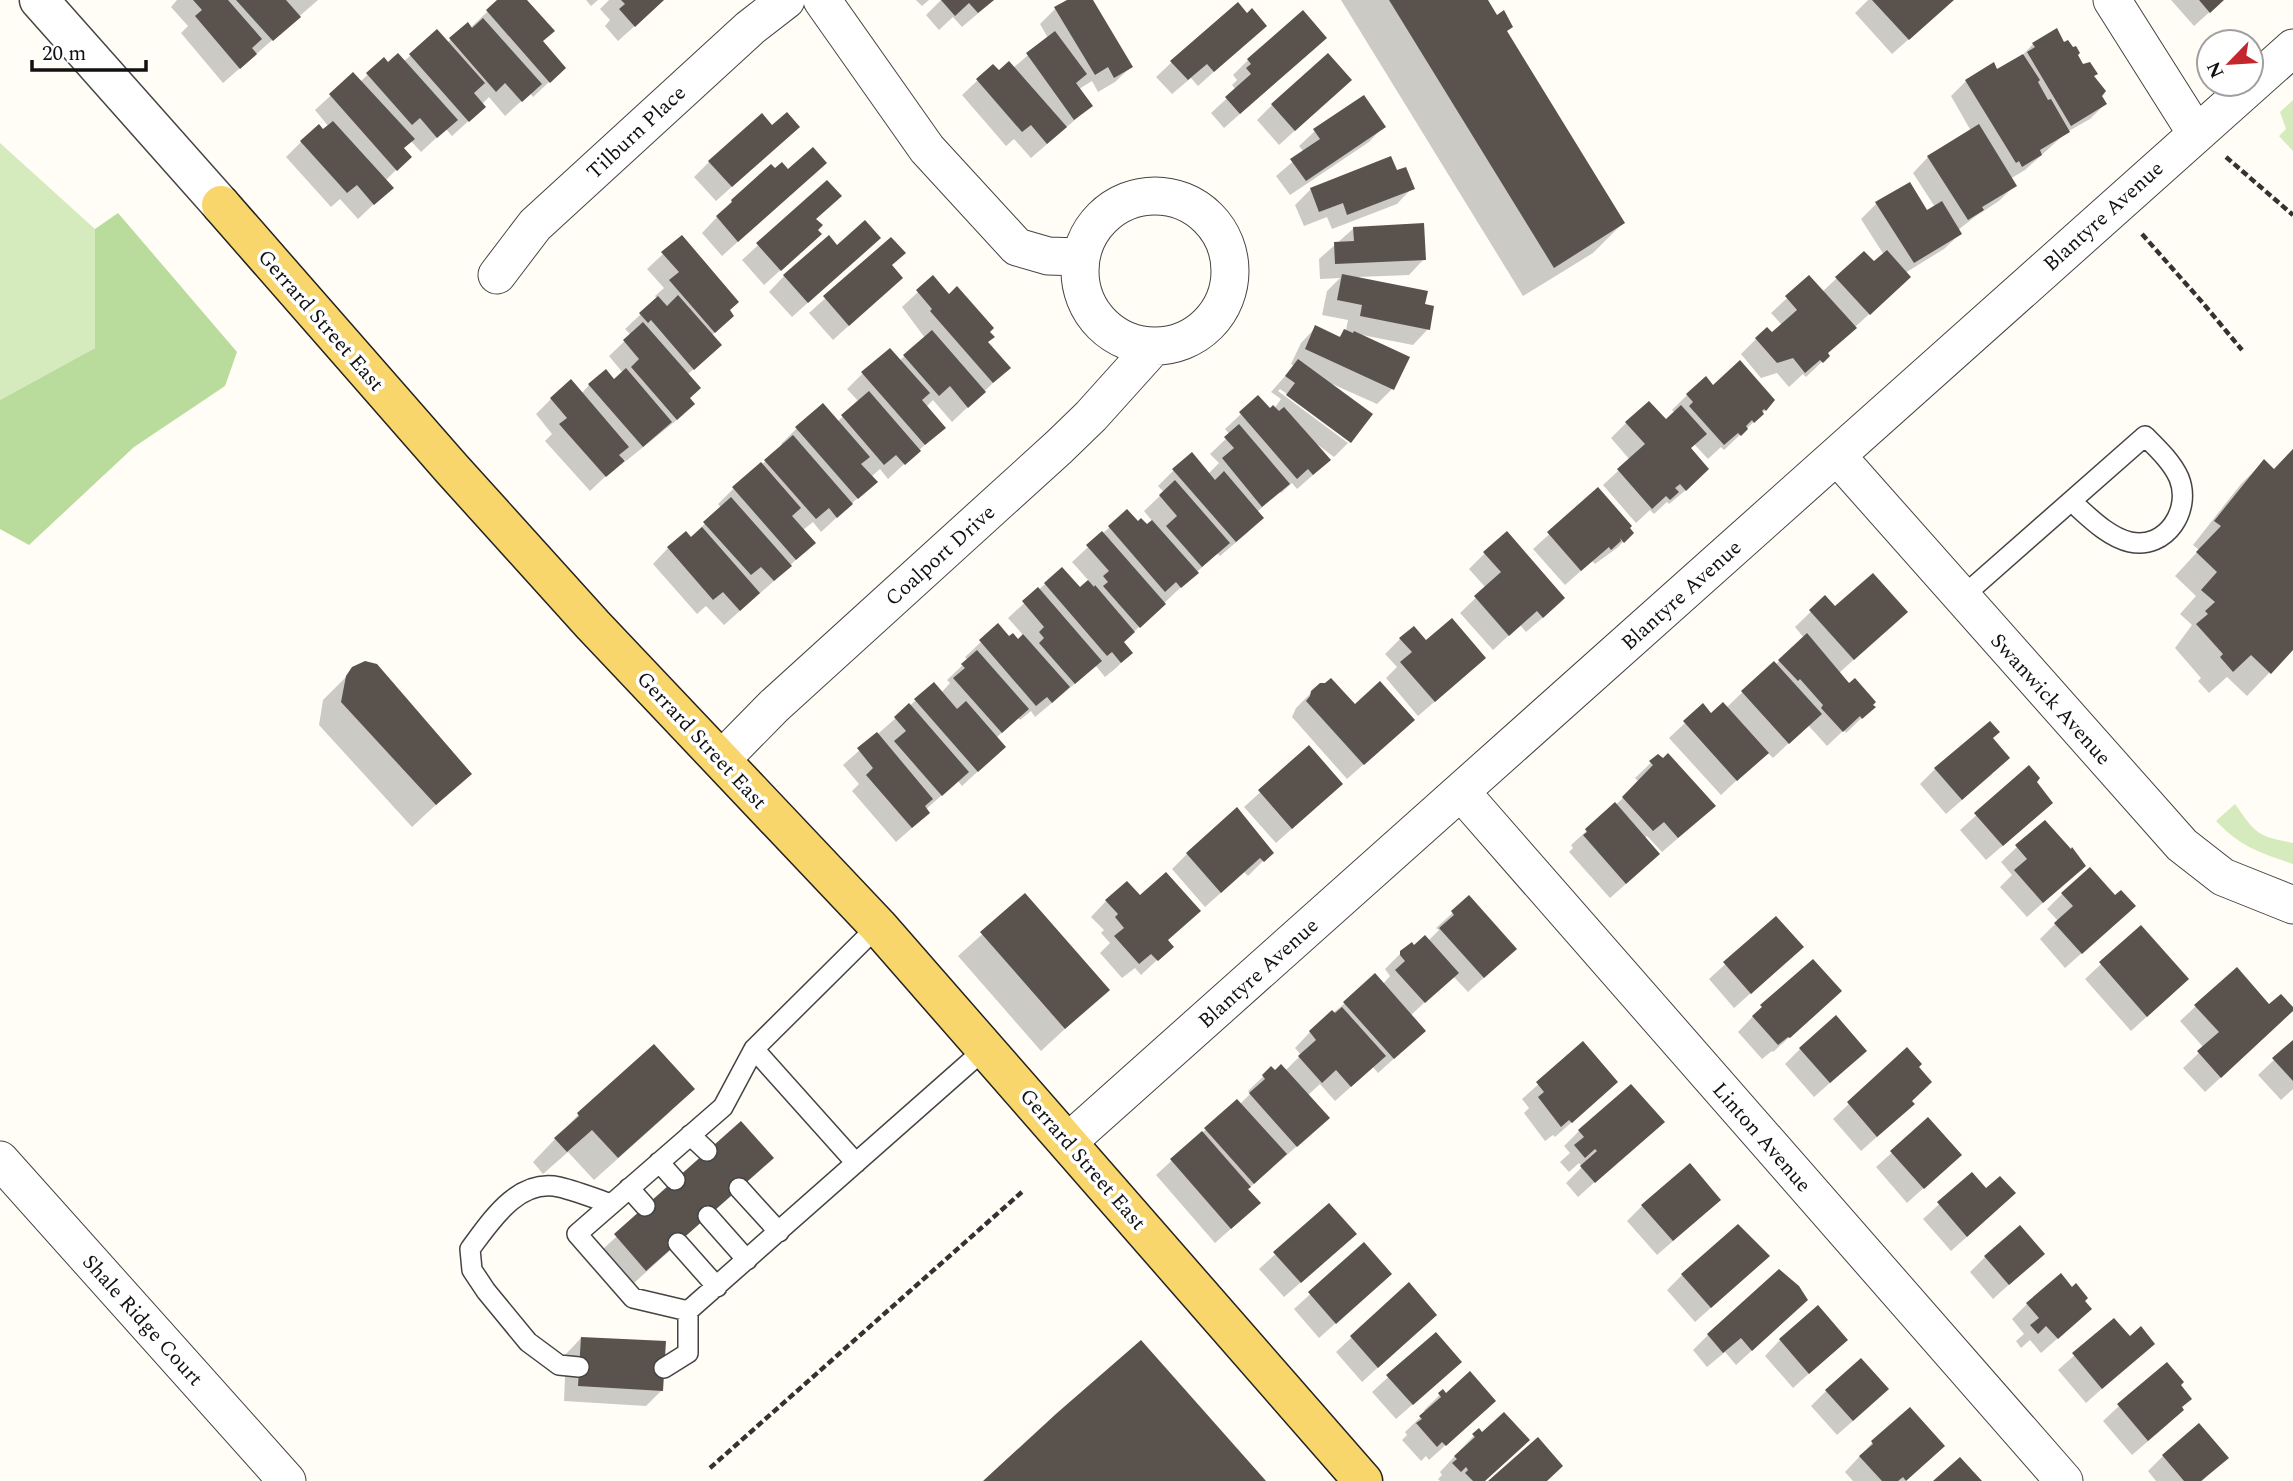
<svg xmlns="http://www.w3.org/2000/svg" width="2293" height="1481" font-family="Spectral,serif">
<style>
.green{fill:#d5ebbd}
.forest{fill:#b9dc9c}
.shadow{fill:#0003}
.building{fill:#5a524d}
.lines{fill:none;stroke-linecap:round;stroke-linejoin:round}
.service-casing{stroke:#444;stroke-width:22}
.minor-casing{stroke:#444;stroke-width:39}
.tertiary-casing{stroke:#444;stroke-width:41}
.primary-casing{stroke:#222;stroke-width:41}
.path{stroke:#333;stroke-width:4.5;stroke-dasharray:7 3.5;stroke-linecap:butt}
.service{stroke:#fff;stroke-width:19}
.minor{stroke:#fff;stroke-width:37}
.tertiary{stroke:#fff;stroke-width:38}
.primary{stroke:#f9d66b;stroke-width:38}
.labels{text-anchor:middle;stroke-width:7;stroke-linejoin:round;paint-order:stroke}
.street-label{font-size:21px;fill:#111;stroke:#fff}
</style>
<rect width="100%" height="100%" fill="#fffdf5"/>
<path class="green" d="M2293,100V151L2279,136L2286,129L2280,112Z
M0,143L95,229V348L0,400Z
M2235,804C2256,834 2257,836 2293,843V864C2259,852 2242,848 2216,821Z"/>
<path class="forest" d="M118,213L237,352L225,386L134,447L29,545L0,529V400L95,348V229Z"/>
<path class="shadow" d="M177,0H318L223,83L181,33L188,26L171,7Z
M500,0H525L541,42L564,68L533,97L530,93L505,116L489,97L482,104L484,107L452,136L446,129L421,152L411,141L402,149L409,157L385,181L391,188L358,219L340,199L331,207L286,157L301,142L329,127L315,110L353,75L360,82L384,59L388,64L403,62L437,32L447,43L467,24L470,28Z
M586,0H598L591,6Z
M609,0H664L618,41L605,26L610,20L600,9Z
M916,0H929L922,6Z
M941,0H994L962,27L953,17L939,30L926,15Z
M1070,0H1091L1131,67L1115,82L1098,92L1092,81L1079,89L1091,106L1031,158L1014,139L1006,146L962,95L993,66L999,72L1013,68L1048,38L1040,24L1055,9Z
M1341,0H1485L1623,223L1593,253L1523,296Z
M1868,0H1953L1892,54L1855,13Z
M2171,0H2223L2194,26Z
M1246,15L1265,26L1198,86L1191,78L1172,94L1156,77L1172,62Z
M2033,44H2064L2093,77L2105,104L2090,119L2067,132L2025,170L2010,179L2014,186L1999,201L1976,216L1958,230L1960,234L1944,249L1905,273L1893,292L1826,354L1828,356L1806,377L1803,374L1789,387L1777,373L1761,378L1741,354L1756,339L1772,334L1782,325L1771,313L1809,278L1822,292L1837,278L1874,264L1884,255L1861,219L1876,204L1926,212L1935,207L1913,173L1928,157L1971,131L1951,96L1966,81L1997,71L2020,58Z
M1309,53L1224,128L1211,113L1236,90L1232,85L1237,80L1233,75L1248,60Z
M1334,95L1279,145L1257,120L1272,105Z
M1384,126L1369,142L1290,195L1276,176L1304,152L1299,146L1315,131Z
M772,127H798L716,201L694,177L709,162Z
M1390,158L1396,173L1412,188L1397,204L1332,229L1327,217L1304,226L1295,205L1310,190Z
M775,170L809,178L722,256L702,233L732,201Z
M827,182L804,249L764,285L742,260Z
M1354,228L1424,259L1409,275L1358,277L1423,306L1428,329L1413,345L1362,335L1392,389L1377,404L1330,383L1350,440L1280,389L1278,391L1348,443L1334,457L1318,445L1313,475L1297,489L1292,483L1281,493L1280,491L1257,512L1262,518L1247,533L1220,556L1217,553L1122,643L1131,653L1116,668L1105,677L1096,666L1035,717L1031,711L1020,720L1018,718L996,738L988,762L962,786L958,781L925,810L912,828L896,842L852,791L859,784L843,765L916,700L941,693L950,683L947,680L968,660L965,657L998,626L1009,638L1017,641L1024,636L1008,618L1045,584L1080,589L1089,581L1072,562L1127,511L1138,524L1147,527L1153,522L1144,511L1164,492L1158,486L1174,470L1208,474L1219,463L1210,454L1230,435L1225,429L1258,398L1269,410L1274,409L1281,399L1271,392L1294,366L1291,364L1301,343L1316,327L1338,338L1346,330L1348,320L1322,315L1327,291L1340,278L1320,279L1319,259Z
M891,239V266L885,293L833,340L809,313Z
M836,247L863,253L792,317L769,292L784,276Z
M663,254L732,316L711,336L704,360L687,375L688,399L678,419L626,461L624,459L590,491L545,441L552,434L536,414L551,399L581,394L589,385L614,381L623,373L609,356L631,335L625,329L657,299L655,296L664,288L647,269Z
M933,278L949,296L988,332L986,343L993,383L952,422L933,400L926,407L943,428L888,479L880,469L871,477L875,482L821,532L813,522L803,530L813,543L774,581L724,625L706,606L697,614L653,564L668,548L690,538L721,508L718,504L733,489L783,446L781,444L796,429L823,406L837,422L859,402L847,389L862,374L899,361L925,338L902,307Z
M1713,387L1773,400L1762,414L1724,450L1721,447L1708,459L1694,444L1689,449L1692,485L1669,504L1667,502L1654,514L1650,510L1636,523L1603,485L1630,460L1611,438L1626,423L1666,422L1675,413L1672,410L1687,395Z
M2293,449V648L2247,696L2227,677L2209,693L2198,681L2201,678L2175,648L2192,625L2180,614L2196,596L2175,576L2199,550L2193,545L2241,484L2264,461L2273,471Z
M1598,490L1632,533L1617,548L1595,564L1592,561L1565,585L1533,549Z
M1485,553L1547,614L1526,632L1520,625L1493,650L1460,613L1486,588L1469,569Z
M1825,598L1835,609L1890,627L1839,673L1873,707L1846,733L1844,730L1827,746L1808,725L1773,758L1767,752L1721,795L1669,738L1703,706L1711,715L1726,708L1773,663L1775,665L1804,638L1795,627Z
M1400,639L1426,643L1468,673L1418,716L1386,678L1397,667L1385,654Z
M359,664L469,774L412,827L319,725L323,700Z
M1312,692L1397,735L1347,779L1292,717L1296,708Z
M1991,739L1992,774L1946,814L1920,784L1935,769Z
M1309,748L1325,799L1276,843L1244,807Z
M1658,756L1698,821L1662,852L1647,836L1644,838L1643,869L1610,898L1569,852L1573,848L1571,845L1621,800L1638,781L1635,778Z
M2029,768L2035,818L1986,860L1960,830Z
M2017,847L2070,851L2072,849L2084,866L2027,917L2000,887L2012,875L2001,862Z
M1272,852L1248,876L1244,872L1205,907L1172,869L1187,854Z
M2062,894L2118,921L2065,968L2040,939L2058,921L2047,909Z
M1025,896L1107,990L1041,1051L958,956Z
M1469,898L1499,964L1468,992L1453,976L1410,1016L1408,1046L1378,1073L1373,1067L1335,1101L1320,1084L1307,1096L1312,1133L1247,1190L1243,1218L1215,1243L1156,1175L1237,1101L1240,1104L1250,1094L1248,1091L1271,1069L1275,1072L1285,1071L1301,1055L1295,1048L1310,1032L1345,1003L1382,985L1390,976L1385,969L1401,953L1428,941L1439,930L1436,928Z
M1106,901L1171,947L1141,975L1135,968L1122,978L1100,953L1110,943L1101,933L1104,930L1091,917Z
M1776,918L1786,962L1734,1008L1709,979Z
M2141,927L2172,994L2131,1031L2085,979Z
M1813,961L1824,1006L1773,1052L1772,1051L1762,1059L1738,1032L1762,1007Z
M2196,1006L2282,1021L2205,1092L2183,1068L2204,1048L2180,1021Z
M2293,1042V1089L2281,1100L2258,1075Z
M1583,1044L1600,1097L1555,1137L1553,1135L1545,1141L1524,1113L1529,1108L1522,1099Z
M1800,1049L1849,1066L1814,1097L1785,1064Z
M1907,1049L1910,1102L1897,1119L1861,1151L1833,1119Z
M670,1112L594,1180L568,1152L543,1174L533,1162L578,1115Z
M1928,1120L1960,1155L1907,1203L1876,1167Z
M1662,1122L1578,1197L1566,1183L1582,1167L1579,1163L1569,1172L1560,1162L1570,1153L1564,1146L1579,1131Z
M741,1123L748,1180L623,1293L592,1259Z
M1972,1174L1998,1209L1951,1251L1923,1219Z
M1329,1206L1339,1249L1284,1297L1259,1269Z
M1642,1206L1703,1215L1657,1255L1627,1221Z
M1364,1245L1374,1289L1319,1338L1294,1309Z
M2043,1254L1993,1299L1970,1272L1985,1257Z
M1752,1271L1695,1322L1667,1290L1682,1275Z
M1408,1285L1419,1330L1362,1382L1336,1352Z
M2027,1304L2074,1324L2041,1353L2030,1340L2021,1348L2016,1341L2024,1334L2012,1319Z
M1790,1316L1736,1365L1725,1352L1707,1367L1693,1350L1708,1335Z
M2114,1320L2129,1338L2153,1343L2086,1403L2058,1370Z
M1435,1334L1444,1377L1396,1419L1372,1392Z
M581,1338L662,1390L646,1406L564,1401L566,1354Z
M1780,1340H1846L1793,1388L1765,1356Z
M2178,1386L2181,1408L2167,1425L2132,1455L2103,1421L2119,1406Z
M1826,1391L1871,1405L1837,1435L1811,1406Z
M1443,1392L1478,1416L1429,1460L1426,1456L1421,1461L1402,1440L1407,1435L1405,1432L1426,1412L1424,1410Z
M1910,1409L1927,1461L1905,1481H1853L1845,1472L1872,1443Z
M1478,1431L1484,1481H1440L1438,1479L1442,1475L1440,1472Z
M2163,1456L2227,1458L2202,1481H2156L2148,1471Z"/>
<path class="building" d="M193,0H228L262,39L252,48L257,54L240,69L195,16L202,10Z
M236,0H286L301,17L273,41Z
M497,0H527L555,31L543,41L566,68L550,83L486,10Z
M621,0H664L635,27L619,9L625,4Z
M941,0H994L978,13L969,3L955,16Z
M1067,0H1093L1133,67L1114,78L1108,67L1095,75L1054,7Z
M1389,0H1488L1497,15L1504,10L1513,27L1507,31L1625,223L1554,268Z
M1872,0H1954L1909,40Z
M2199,0H2224L2210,13Z
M1238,2L1247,13L1252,8L1267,26L1214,72L1207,64L1188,80L1170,61Z
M1303,10L1327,38L1240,114L1225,97L1251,74L1246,68L1251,64L1247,59Z
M483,18L542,84L522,102L505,83L496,92L449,38L468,22L472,28Z
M2057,28L2064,42L2068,40L2073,47L2076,46L2080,53L2078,55L2083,64L2090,62L2098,74L2094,76L2106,91L2102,96L2107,104L2071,126L2027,52L2035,47L2032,43Z
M437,29L485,83L474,93L486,107L469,122L409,54Z
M1055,31L1087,74L1076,83L1093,106L1074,120L1026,53Z
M398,53L458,120L437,138L420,118L412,125L366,73L384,57L388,62Z
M1328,53L1352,80L1295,131L1271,104Z
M2023,54L2040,80L2038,82L2048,100L2051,99L2070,132L2040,150L2042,155L2022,167L2019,161L2016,163L1965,80L1994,62L1997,69Z
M1009,61L1067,127L1047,144L1031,125L1022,132L976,79L993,64L999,70Z
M353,72L415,139L404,148L412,157L397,171L329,94Z
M1364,95L1386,127L1306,181L1290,159L1320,139L1313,129Z
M787,112L800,127L732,187L708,161L762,113L772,125Z
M333,121L394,188L374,205L357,185L347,193L300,141L319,124L323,129Z
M1979,124L2017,186L1982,207L1984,210L1968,220L1927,156Z
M813,147L827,163L738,242L716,216L732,202L731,200L771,164L775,168L782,162L788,169Z
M1391,156L1397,170L1406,167L1415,189L1347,215L1343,203L1319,212L1310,188Z
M827,180L842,196L816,219L823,225L818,230L822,234L781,271L756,243Z
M1910,182L1927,210L1942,201L1962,234L1914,263L1875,202Z
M865,220L881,238L808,303L783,275L829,235L837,245Z
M1424,223L1426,260L1335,264L1334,242L1354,241L1353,227Z
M682,235L739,302L730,310L734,316L715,333L669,280L679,272L661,252Z
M891,237L906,253L892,265L903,278L849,326L823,296Z
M1887,250L1911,277L1870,315L1835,277L1864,251L1874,261Z
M1342,274L1428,291L1425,304L1434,306L1430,330L1360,316L1362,305L1337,300Z
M933,275L949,294L957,286L994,328L990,332L995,337L988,342L1011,368L993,383L930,311L932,309L916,290Z
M1809,275L1857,328L1828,353L1830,356L1823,363L1820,360L1805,373L1793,358L1777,363L1755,338L1767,327L1772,332L1797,310L1785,296Z
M678,295L722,345L694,370L651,320L648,323L639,313L658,296L667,306Z
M643,322L701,388L690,398L695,404L677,420L631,367L639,359L623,340Z
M1315,325L1340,337L1344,329L1353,333L1354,331L1410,357L1394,390L1305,349Z
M932,330L986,392L968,408L950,386L939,396L903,355Z
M890,348L930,393L922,400L946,428L925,445L861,372Z
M1298,359L1373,414L1351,443L1286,395L1295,383L1285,376Z
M1740,360L1775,400L1766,411L1764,409L1762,411L1764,414L1754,423L1752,420L1746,426L1748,429L1741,436L1738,433L1724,445L1689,406L1693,402L1686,394L1706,376L1713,385Z
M626,368L672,422L643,447L588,384L606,369L614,379Z
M571,379L629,447L619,455L625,461L606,477L559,424L567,418L550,398Z
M869,391L921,451L905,465L896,455L884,465L841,415Z
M1258,395L1270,408L1273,405L1279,411L1284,407L1331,460L1313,475L1308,469L1297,479L1239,412Z
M1649,401L1666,419L1681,405L1707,434L1691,448L1709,469L1686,491L1680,484L1675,488L1679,492L1670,500L1666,496L1652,509L1617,469L1645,444L1625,422Z
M823,403L870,457L861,464L878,482L858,499L795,427Z
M1239,424L1290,484L1262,507L1222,458L1234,448L1224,437Z
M793,435L853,504L837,518L829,508L816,519L764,460Z
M2293,449V650L2271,674L2251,655L2233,672L2220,657L2223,654L2196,624L2208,614L2205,611L2215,602L2201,590L2217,572L2196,552L2221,526L2214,521L2264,459L2274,469Z
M1192,452L1215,480L1224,471L1264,518L1236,542L1172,469Z
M761,462L801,508L792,516L816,543L796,560L732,487Z
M1175,480L1230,543L1202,567L1166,526L1177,516L1159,495Z
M1598,487L1632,526L1630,528L1634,533L1624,543L1620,538L1621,541L1611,550L1609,547L1581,571L1547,532Z
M731,497L792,566L774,581L761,567L751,575L703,522Z
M1127,509L1138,521L1141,518L1147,524L1152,520L1199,573L1181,588L1176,582L1165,592L1108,526Z
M702,527L760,593L740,611L723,592L713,600L667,547L686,531L691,537Z
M1102,531L1166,604L1140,628L1103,586L1108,582L1103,576L1109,571L1086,545Z
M1507,531L1565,598L1543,618L1537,611L1509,636L1474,596L1501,572L1483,552Z
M1062,567L1080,587L1088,580L1094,587L1095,585L1135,632L1124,642L1133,653L1121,663L1112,652L1107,656L1044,583Z
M1873,573L1908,612L1854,660L1809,610L1825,595L1835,606Z
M1038,587L1102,661L1075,684L1039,643L1044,638L1039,632L1044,627L1022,601Z
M1452,618L1486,658L1435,702L1400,662L1412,652L1399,638L1414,626L1426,640Z
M998,623L1009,636L1013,633L1018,639L1023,634L1070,687L1052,703L1047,697L1036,706L979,640Z
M1807,633L1849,683L1855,678L1876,702L1873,705L1876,707L1862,719L1860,716L1843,732L1821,708L1823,705L1800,679L1798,681L1778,660Z
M977,650L1029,709L1002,733L953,678L965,668L961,664Z
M365,661L377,664L472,774L436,805L341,702L346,676L352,667Z
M1774,661L1822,714L1789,744L1741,691Z
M1331,678L1355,704L1380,681L1415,720L1364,765L1306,701L1310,696L1311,691L1320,683H1325Z
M934,682L957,709L966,701L1006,747L978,772L914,699Z
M1723,702L1769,753L1737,781L1683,721L1703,703L1711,713Z
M909,703L969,772L942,796L894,741L906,731L894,717Z
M1990,721L2000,732L1993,738L2010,758L1962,800L1934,768Z
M877,732L933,799L925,806L930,813L912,828L866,775L873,768L857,748Z
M1309,745L1343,784L1292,829L1258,790Z
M1668,753L1716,806L1678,838L1664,822L1653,831L1622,797L1653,765L1649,761L1658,754L1663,758Z
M2029,765L2040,778L2037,782L2053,803L2003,846L1974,813Z
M1615,802L1660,854L1626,884L1583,835L1587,832L1585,829Z
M1237,807L1274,853L1264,862L1260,858L1221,893L1186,853Z
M2045,820L2071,849L2072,847L2086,866L2043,903L2014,870L2027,859L2015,845Z
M2090,867L2115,895L2121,890L2136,906L2082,954L2054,923L2073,906L2061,893Z
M1166,872L1201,911L1168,940L1174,947L1158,961L1151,954L1139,964L1114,936L1124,928L1115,917L1118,914L1105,900L1127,881L1140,895Z
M1025,893L1110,990L1065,1029L980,932Z
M1469,895L1517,949L1484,978L1439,928L1454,915L1451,911Z
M1776,916L1804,947L1751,994L1723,962Z
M2141,925L2189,979L2147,1017L2099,962Z
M1425,935L1459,973L1425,1003L1395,970L1405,961L1400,955V951L1412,942L1414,945Z
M1813,959L1842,991L1790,1038L1788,1037L1778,1045L1752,1016L1762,1007L1760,1005Z
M2237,967L2269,1004L2281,994L2293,1007V1011L2221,1078L2197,1051L2219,1032L2194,1005Z
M1375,973L1426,1031L1394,1059L1343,1002Z
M1342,1007L1386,1056L1351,1087L1336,1070L1322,1083L1298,1056L1316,1040L1309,1031L1332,1010L1335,1013Z
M1836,1015L1867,1051L1830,1083L1799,1048Z
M2293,1040V1081L2272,1058Z
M1583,1041L1618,1082L1572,1123L1569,1120L1561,1127L1538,1097L1544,1092L1536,1082Z
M654,1044L695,1089L618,1158L592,1130L567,1152L554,1138L579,1116L577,1113Z
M1907,1047L1922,1064L1919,1067L1932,1082L1912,1101L1915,1104L1877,1137L1847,1102Z
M1281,1064L1330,1118L1297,1147L1249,1093L1265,1079L1262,1075L1271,1066L1275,1070Z
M1631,1084L1665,1122L1595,1183L1580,1166L1597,1151L1595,1149L1585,1158L1574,1145L1584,1137L1578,1130Z
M1237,1099L1287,1154L1254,1184L1204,1128Z
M1928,1117L1962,1155L1924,1189L1890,1151Z
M741,1121L774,1158L646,1271L614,1234Z
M1202,1131L1251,1187L1248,1189L1261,1203L1231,1229L1170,1159Z
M1690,1163L1721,1200L1673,1241L1641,1205Z
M1972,1172L1986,1188L2000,1176L2016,1193L1967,1237L1937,1202Z
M1329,1203L1357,1234L1301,1283L1273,1252Z
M1738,1224L1770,1256L1711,1308L1681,1274Z
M2020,1225L2045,1254L2009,1285L1984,1256Z
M1364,1242L1392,1274L1336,1324L1308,1292Z
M1779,1269L1799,1286L1808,1300L1752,1351L1741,1338L1723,1353L1707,1334Z
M2061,1273L2072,1287L2076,1283L2088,1298L2085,1301L2092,1309L2058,1339L2046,1326L2038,1334L2030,1325L2039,1318L2026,1303Z
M1409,1282L1437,1315L1378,1368L1350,1336Z
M1818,1305L1848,1340L1809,1374L1779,1339Z
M2114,1318L2130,1336L2141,1326L2155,1344L2102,1389L2072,1353Z
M1436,1332L1462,1362L1413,1405L1386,1375Z
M581,1337L666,1341L663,1391L578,1386Z
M1141,1340L1266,1481H983L1057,1413Z
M1861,1358L1889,1389L1853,1421L1825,1390Z
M2167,1362L2184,1382L2181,1385L2192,1399L2182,1407L2184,1410L2148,1441L2117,1404Z
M1470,1371L1496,1401L1446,1446L1442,1442L1437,1447L1416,1423L1422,1419L1419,1416L1441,1397L1438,1393L1443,1389L1446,1393Z
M1910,1407L1945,1446L1906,1481L1903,1477L1898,1481H1882L1859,1456L1873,1444L1871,1441Z
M1504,1412L1530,1440L1485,1481H1473L1465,1473L1468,1470L1466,1467L1461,1472L1452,1463L1457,1459L1454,1456L1475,1437L1472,1434L1479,1428L1482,1432Z
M2199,1423L2229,1458L2201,1481H2184L2162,1455Z
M1538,1437L1563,1466L1547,1481H1488Z
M1960,1457L1982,1481H1933Z"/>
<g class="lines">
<defs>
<path id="service" d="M1962,597L2145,436C2157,448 2172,462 2179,478C2192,510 2166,550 2130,542C2108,537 2089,517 2072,502
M878,926L754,1049L723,1107L577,1234L633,1298L688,1311L986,1048
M754,1049L856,1163
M690,1135L707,1151
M659,1162L675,1180
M629,1188L645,1206
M739,1188L779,1232
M708,1216L747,1260
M678,1243L717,1287
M579,1367L559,1365L528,1342L486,1291L472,1270L470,1249C491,1221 518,1178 559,1187C576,1191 594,1198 611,1204
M664,1368L688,1353V1311"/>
<path id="minor" d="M822,0L927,149L1017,247L1048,256L1081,257
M2112,0L2196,133
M1080 271a75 75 0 1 1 150 0a75 75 0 1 1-150 0Z
M497,275L535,225L750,28L786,0
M1837,456L2182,845L2223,877L2293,905
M721,760L774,706L1059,447L1091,416L1154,346
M1461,792L2064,1481
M1068,1142L2293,48
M0,1160L287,1481"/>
<path id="tertiary" d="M39,0L221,205"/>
<path id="primary" d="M221,205L452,469L593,625L878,926L1363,1481"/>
</defs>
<use href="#service" class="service-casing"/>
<use href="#minor" class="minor-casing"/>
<use href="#tertiary" class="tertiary-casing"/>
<use href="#primary" class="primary-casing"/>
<path class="path" d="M2226,157L2293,215
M2142,234L2202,302L2242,350
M710,1468L1023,1191"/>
<use href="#service" class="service"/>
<use href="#minor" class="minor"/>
<use href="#tertiary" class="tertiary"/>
<use href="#primary" class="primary"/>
</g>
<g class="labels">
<g class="street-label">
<text transform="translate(636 132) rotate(-43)" y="7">Tilburn Place</text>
<text transform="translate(2103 216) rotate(-42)" y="7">Blantyre Avenue</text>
<text transform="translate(321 320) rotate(49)" y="7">Gerrard Street East</text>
<text transform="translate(940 555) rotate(-42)" y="7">Coalport Drive</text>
<text transform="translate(1681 595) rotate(-42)" y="7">Blantyre Avenue</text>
<text transform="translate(2051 699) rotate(48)" y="7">Swanwick Avenue</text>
<text transform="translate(702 740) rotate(47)" y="7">Gerrard Street East</text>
<text transform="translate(1258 973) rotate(-42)" y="7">Blantyre Avenue</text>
<text transform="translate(1762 1137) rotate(49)" y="7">Linton Avenue</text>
<text transform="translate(1083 1159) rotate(49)" y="7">Gerrard Street East</text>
<text transform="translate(143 1320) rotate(48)" y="7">Shale Ridge Court</text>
</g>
</g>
<g transform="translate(2230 63) rotate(245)"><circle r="33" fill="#ffffff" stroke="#a0a0a0" stroke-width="2"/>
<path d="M0-5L12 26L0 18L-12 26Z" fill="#c4262e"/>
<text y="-10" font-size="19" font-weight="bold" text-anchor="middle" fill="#111111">N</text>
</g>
<path d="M32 60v10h114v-10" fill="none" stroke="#111111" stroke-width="3.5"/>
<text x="42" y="60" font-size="21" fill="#111111" stroke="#ffffff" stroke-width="5" paint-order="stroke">20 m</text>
</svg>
